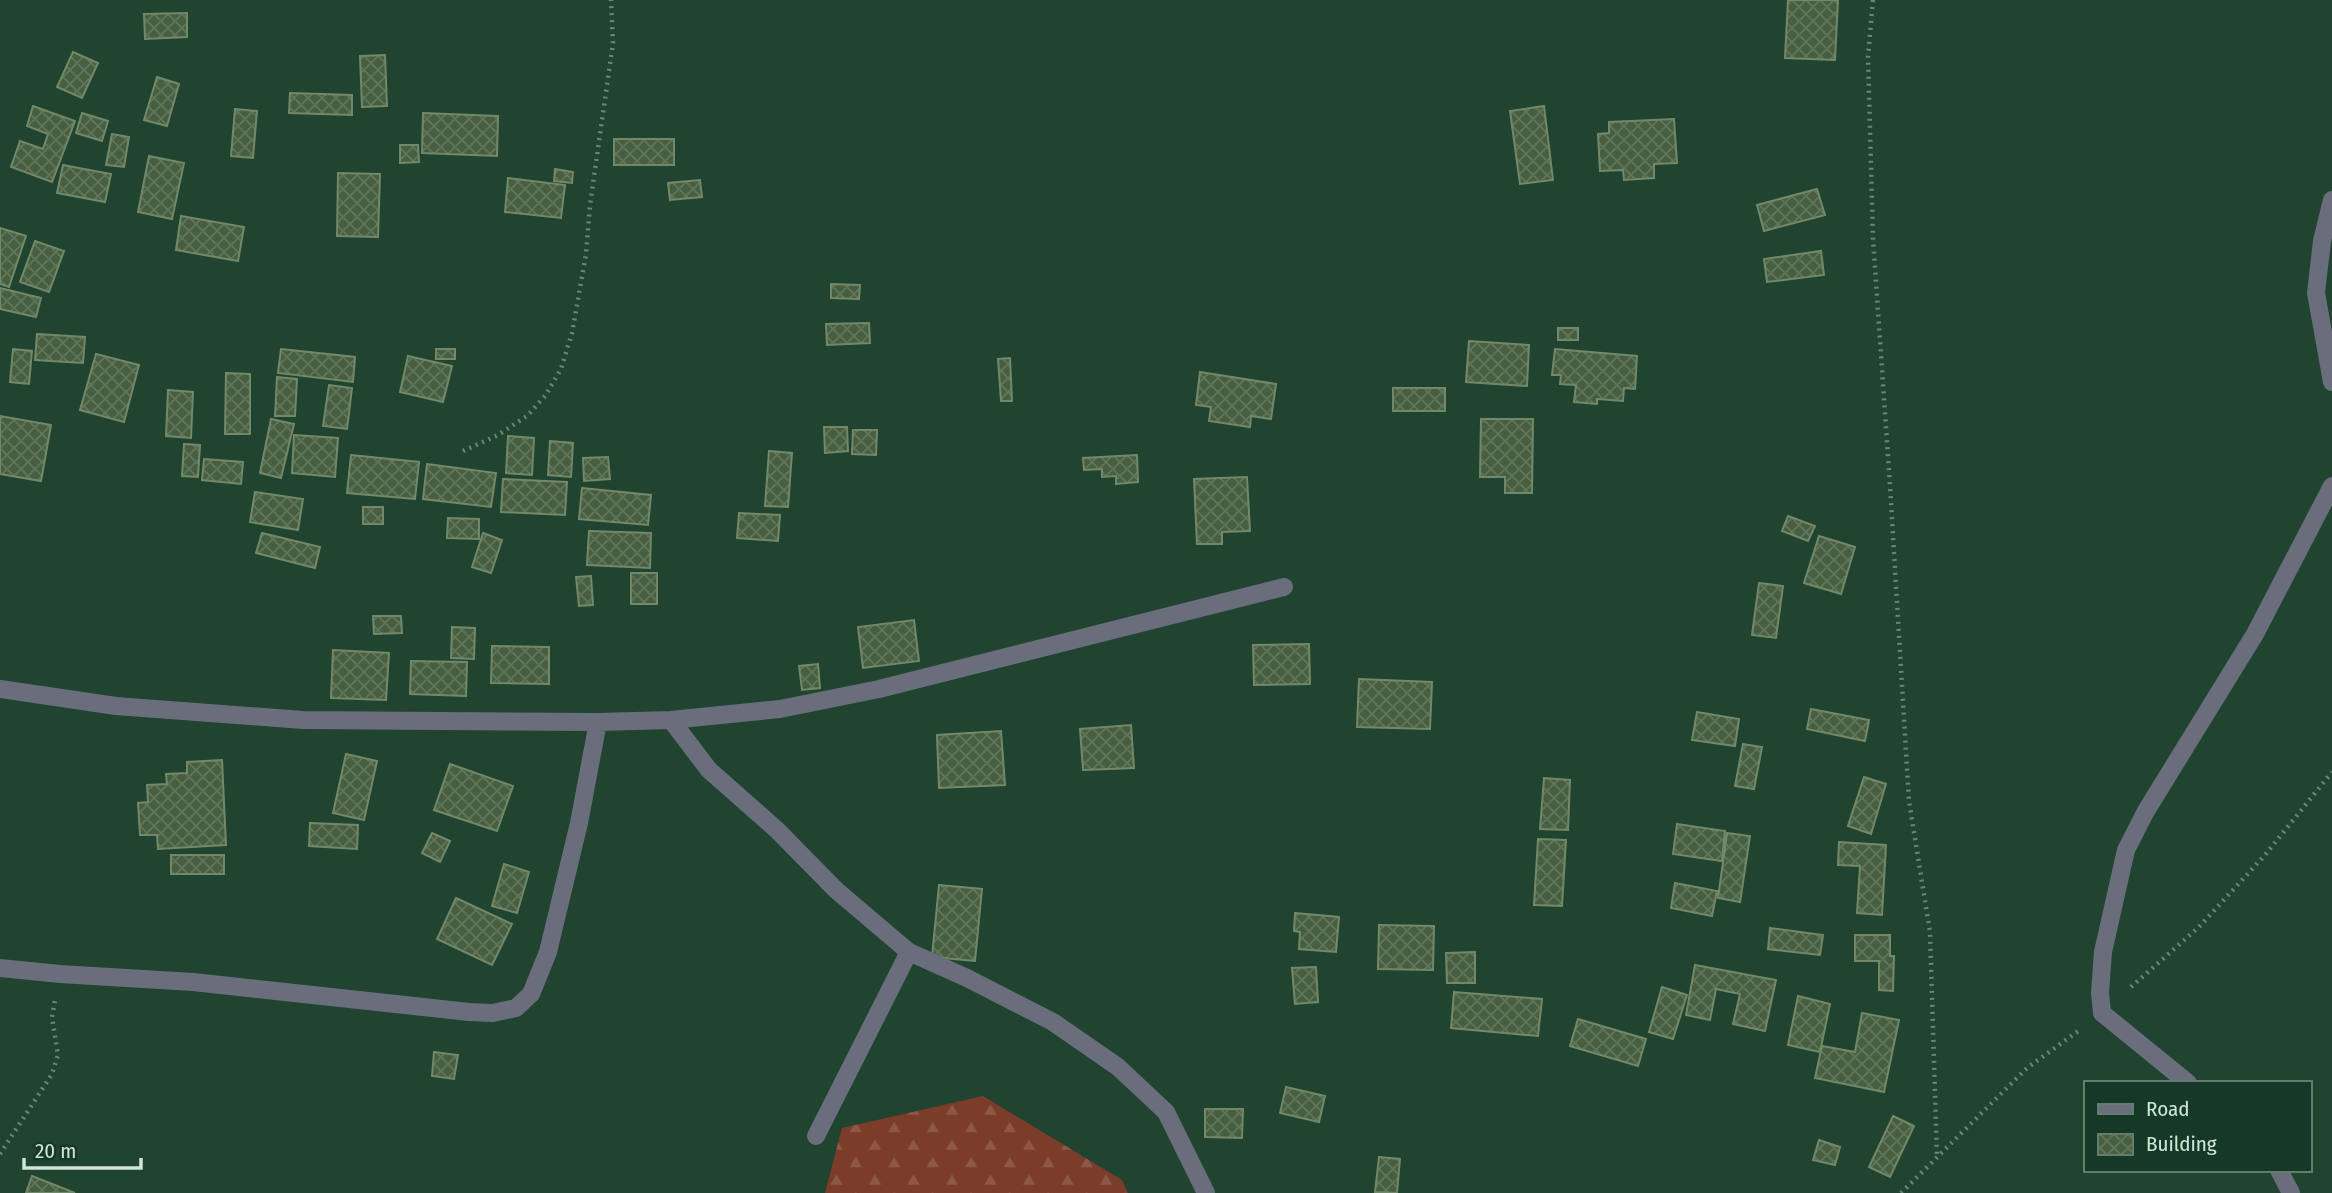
<svg xmlns="http://www.w3.org/2000/svg" width="2332" height="1193" font-family="'Fira Sans Condensed',sans-serif">
<style>
.forest{fill:url(#forest-firs)}
.building{fill:url(#building-cross-hatch);stroke:#718969;stroke-width:2}
.lines{fill:none;stroke-linecap:round;stroke-linejoin:round}
.path{stroke:#6a8776;stroke-width:4.5;stroke-dasharray:2 5;stroke-linecap:butt}
.street{stroke:#6a6d7c;stroke-width:18}
</style>
<defs>
<pattern id="forest-firs" width="22" height="20" patternUnits="userSpaceOnUse" patternTransform="scale(1.75)"><rect width="22" height="20" fill="#7b3c29"/><path d="M5 1l3.5 6h-7zM16 11l3.5 6h-7z" fill="#8d5847"/></pattern>
<pattern id="building-cross-hatch" width="8" height="8" patternUnits="userSpaceOnUse" patternTransform="scale(1.75)"><rect width="8" height="8" fill="#485e40"/><path d="M0 0l8 8M0 8l8-8" fill="none" stroke="#61755b"/></pattern>
</defs>
<rect width="100%" height="100%" fill="#204430"/>
<path class="forest" d="M983,1096L1122,1180L1128,1193H825L842,1128Z"/>
<path class="building" d="M1788,0H1838L1835,60L1785,58Z
M187,13V37L145,39L144,14Z
M73,52L98,63L82,98L57,87Z
M385,55L387,106L362,107L360,56Z
M157,77L179,84L167,126L144,120Z
M290,93L352,95V115L289,113Z
M33,106L75,121L52,182L11,167L20,141L43,149L48,134L27,126Z
M1544,106L1553,180L1520,184L1510,111Z
M235,109L257,111L253,158L231,156Z
M82,113L108,121L102,141L76,133Z
M423,113L498,116L497,156L422,153Z
M1674,119L1677,163L1654,164V178L1624,180L1623,170L1600,171L1598,134L1609,133V122Z
M112,134L129,137L124,167L106,165Z
M614,139H674V165H614Z
M400,145H418L419,162L400,163Z
M149,156L184,163L172,219L138,212Z
M63,165L111,174L105,202L57,193Z
M555,169L573,172L572,183L554,181Z
M338,173L380,174L378,237L337,236Z
M508,178L565,185L561,218L505,212Z
M700,180L702,197L670,200L668,183Z
M1817,189L1825,215L1764,231L1757,205Z
M181,216L244,227L238,261L176,250Z
M0,228L26,236L9,287L0,284Z
M35,241L64,251L49,292L20,282Z
M1821,251L1824,275L1767,282L1764,259Z
M831,284L860,285L859,299L831,298Z
M0,288L41,298L36,317L0,309Z
M869,323L870,343L827,345L826,324Z
M1558,328H1578V340H1558Z
M37,334L85,337L83,363L35,360Z
M1469,341L1529,345L1527,386L1466,382Z
M13,349L32,351L29,384L10,382Z
M281,349L355,357L353,382L278,373Z
M436,349H455V359H436Z
M1555,349L1637,356L1635,389L1624,388L1623,401L1597,399V404L1574,402L1576,385L1560,384L1561,375H1552Z
M96,354L139,365L124,422L80,410Z
M408,356L452,366L443,402L400,392Z
M1010,358L1012,401H1001L998,359Z
M1200,372L1276,384L1271,419L1251,416L1250,427L1209,421L1211,407L1196,405Z
M226,373L250,374V434H225Z
M277,377L297,379L295,416H275Z
M329,385L352,388L347,429L323,426Z
M1393,388H1445V411H1393Z
M168,390L193,392L191,438L166,436Z
M0,416L51,425L41,481L0,474Z
M271,419L294,424L281,478L260,473Z
M1481,419H1533L1532,493H1505V477H1480Z
M824,427H847L848,451L825,453Z
M853,430H877L876,455L852,454Z
M294,435L338,438L335,477L292,473Z
M508,436L534,438L532,475L506,473Z
M550,441L573,443L571,477L548,475Z
M184,444L200,445L198,477L182,476Z
M769,451L792,453L788,507L765,506Z
M351,455L419,462L415,499L347,493Z
M1137,455L1138,482L1116,484V476L1102,477V469L1084,470L1083,458Z
M608,457L610,479L584,481L583,458Z
M204,459L243,462L241,484L202,480Z
M427,464L496,473L491,507L423,499Z
M1247,477L1250,531L1222,532V544H1197L1194,479Z
M503,479L567,482L565,515L501,512Z
M582,488L651,495L648,525L579,519Z
M255,492L303,499L298,530L250,522Z
M363,507H383V524H363Z
M739,513L780,515L778,541L737,538Z
M1788,516L1815,526L1808,541L1782,531Z
M448,518L479,519V539L447,538Z
M589,531L651,533L650,568L587,565Z
M262,533L320,547L315,568L256,553Z
M483,533L502,540L491,573L472,567Z
M1819,536L1855,547L1841,594L1804,583Z
M631,573H657V604H631Z
M591,576L593,605L579,606L576,577Z
M1759,583L1783,586L1776,638L1752,635Z
M373,616H401L402,633L374,634Z
M914,620L919,661L863,668L858,627Z
M452,627L475,628L474,659L451,658Z
M1309,644L1310,684L1254,685L1253,645Z
M492,646L549,647V684L491,683Z
M333,650L389,653L386,700L331,698Z
M411,661L467,662L466,696L410,694Z
M818,664L820,688L802,690L799,666Z
M1359,679L1432,682L1430,729L1357,727Z
M1811,709L1869,720L1865,741L1807,729Z
M1697,712L1739,719L1735,746L1692,740Z
M1131,725L1134,768L1083,770L1080,729Z
M1001,731L1005,785L939,788L937,735Z
M1743,744L1762,747L1754,789L1735,786Z
M346,754L377,761L364,820L333,813Z
M222,760L226,845L158,849L157,835H140L138,803L148,802L147,785L167,784L166,774L187,773V762Z
M450,764L513,786L497,831L434,810Z
M1864,777L1886,784L1871,834L1848,826Z
M1544,778L1570,780L1568,830L1540,829Z
M310,823L358,825L357,849L309,846Z
M1677,824L1725,831L1722,861L1673,854Z
M432,833L450,841L440,862L422,853Z
M1727,833L1750,836L1740,902L1718,898Z
M1538,839L1566,840L1562,906L1534,905Z
M1839,842L1886,845L1882,915L1857,913L1860,866L1838,865Z
M171,855H224V874H171Z
M504,864L529,872L517,913L492,906Z
M1675,883L1717,891L1712,916L1671,908Z
M939,885L982,889L975,961L932,957Z
M456,898L512,924L492,965L437,939Z
M1295,913L1339,917L1336,952L1299,949L1300,932L1294,931Z
M1379,925L1434,926L1433,970L1378,969Z
M1770,928L1823,935L1820,955L1768,949Z
M1855,935H1890V956H1894L1893,991L1879,990V961H1855Z
M1475,952V983H1447L1446,953Z
M1695,965L1776,980L1765,1031L1733,1024L1740,994L1716,989L1710,1020L1686,1015Z
M1316,967L1318,1002L1295,1004L1292,968Z
M1662,987L1687,995L1673,1039L1649,1032Z
M1454,992L1542,999L1538,1036L1451,1028Z
M1798,996L1830,1004L1820,1052L1788,1045Z
M1862,1013L1899,1020L1884,1092L1815,1078L1822,1046L1855,1052Z
M1578,1019L1646,1039L1638,1066L1570,1046Z
M434,1052L458,1055L454,1079L432,1076Z
M1286,1087L1325,1096L1319,1122L1280,1113Z
M1205,1109H1243L1242,1138L1205,1137Z
M1893,1116L1914,1126L1890,1177L1869,1167Z
M1819,1140L1840,1147L1835,1165L1813,1160Z
M1379,1157L1400,1159L1397,1193L1375,1192Z
M32,1176L75,1193H26Z"/>
<g class="lines">
<path class="path" d="M1873,0L1868,57L1873,238L1890,486L1909,801L1930,932L1937,1158
M463,451L498,435L527,416L545,396L561,369L572,333L586,254L590,205L613,43L611,0
M2131,987L2199,927L2265,855L2332,772
M0,1154L52,1074L58,1055L52,1017L55,1000
M1901,1193L2027,1068L2081,1029"/>
<path class="street" d="M2332,200L2322,241L2316,293L2332,382
M0,689L116,706L303,720L598,722L671,720L780,709L879,689L1284,587
M671,720L709,770L777,830L836,890L909,952L967,978L1053,1022L1118,1067L1166,1112L1206,1193
M0,968L60,974L193,982L469,1012L493,1013L516,1008L531,994L548,952L579,823L598,722
M2188,1083L2102,1013L2100,993L2103,952L2126,850L2146,811L2255,634L2332,486
M816,1136L909,952
M2279,1170L2291,1193"/>
</g>
<rect x="2084" y="1081" width="228" height="91" fill="#153926" stroke="#607d6d" stroke-width="2"/>
<rect x="2098" y="1104" width="35" height="10" fill="#6a6d7c" stroke="#607d6d" stroke-width="2"/>
<text x="2146" y="1116" font-size="21" fill="#d0e4d7">Road</text>
<rect x="2098" y="1134" width="35" height="21" fill="url(#building-cross-hatch)" stroke="#607d6d" stroke-width="2"/>
<text x="2146" y="1151" font-size="21" fill="#d0e4d7">Building</text>
<path d="M24 1158v10h117v-10" fill="none" stroke="#d0e4d7" stroke-width="3.5"/>
<text x="35" y="1158" font-size="21" fill="#d0e4d7" stroke="#153926" stroke-width="5" paint-order="stroke">20 m</text>
</svg>
